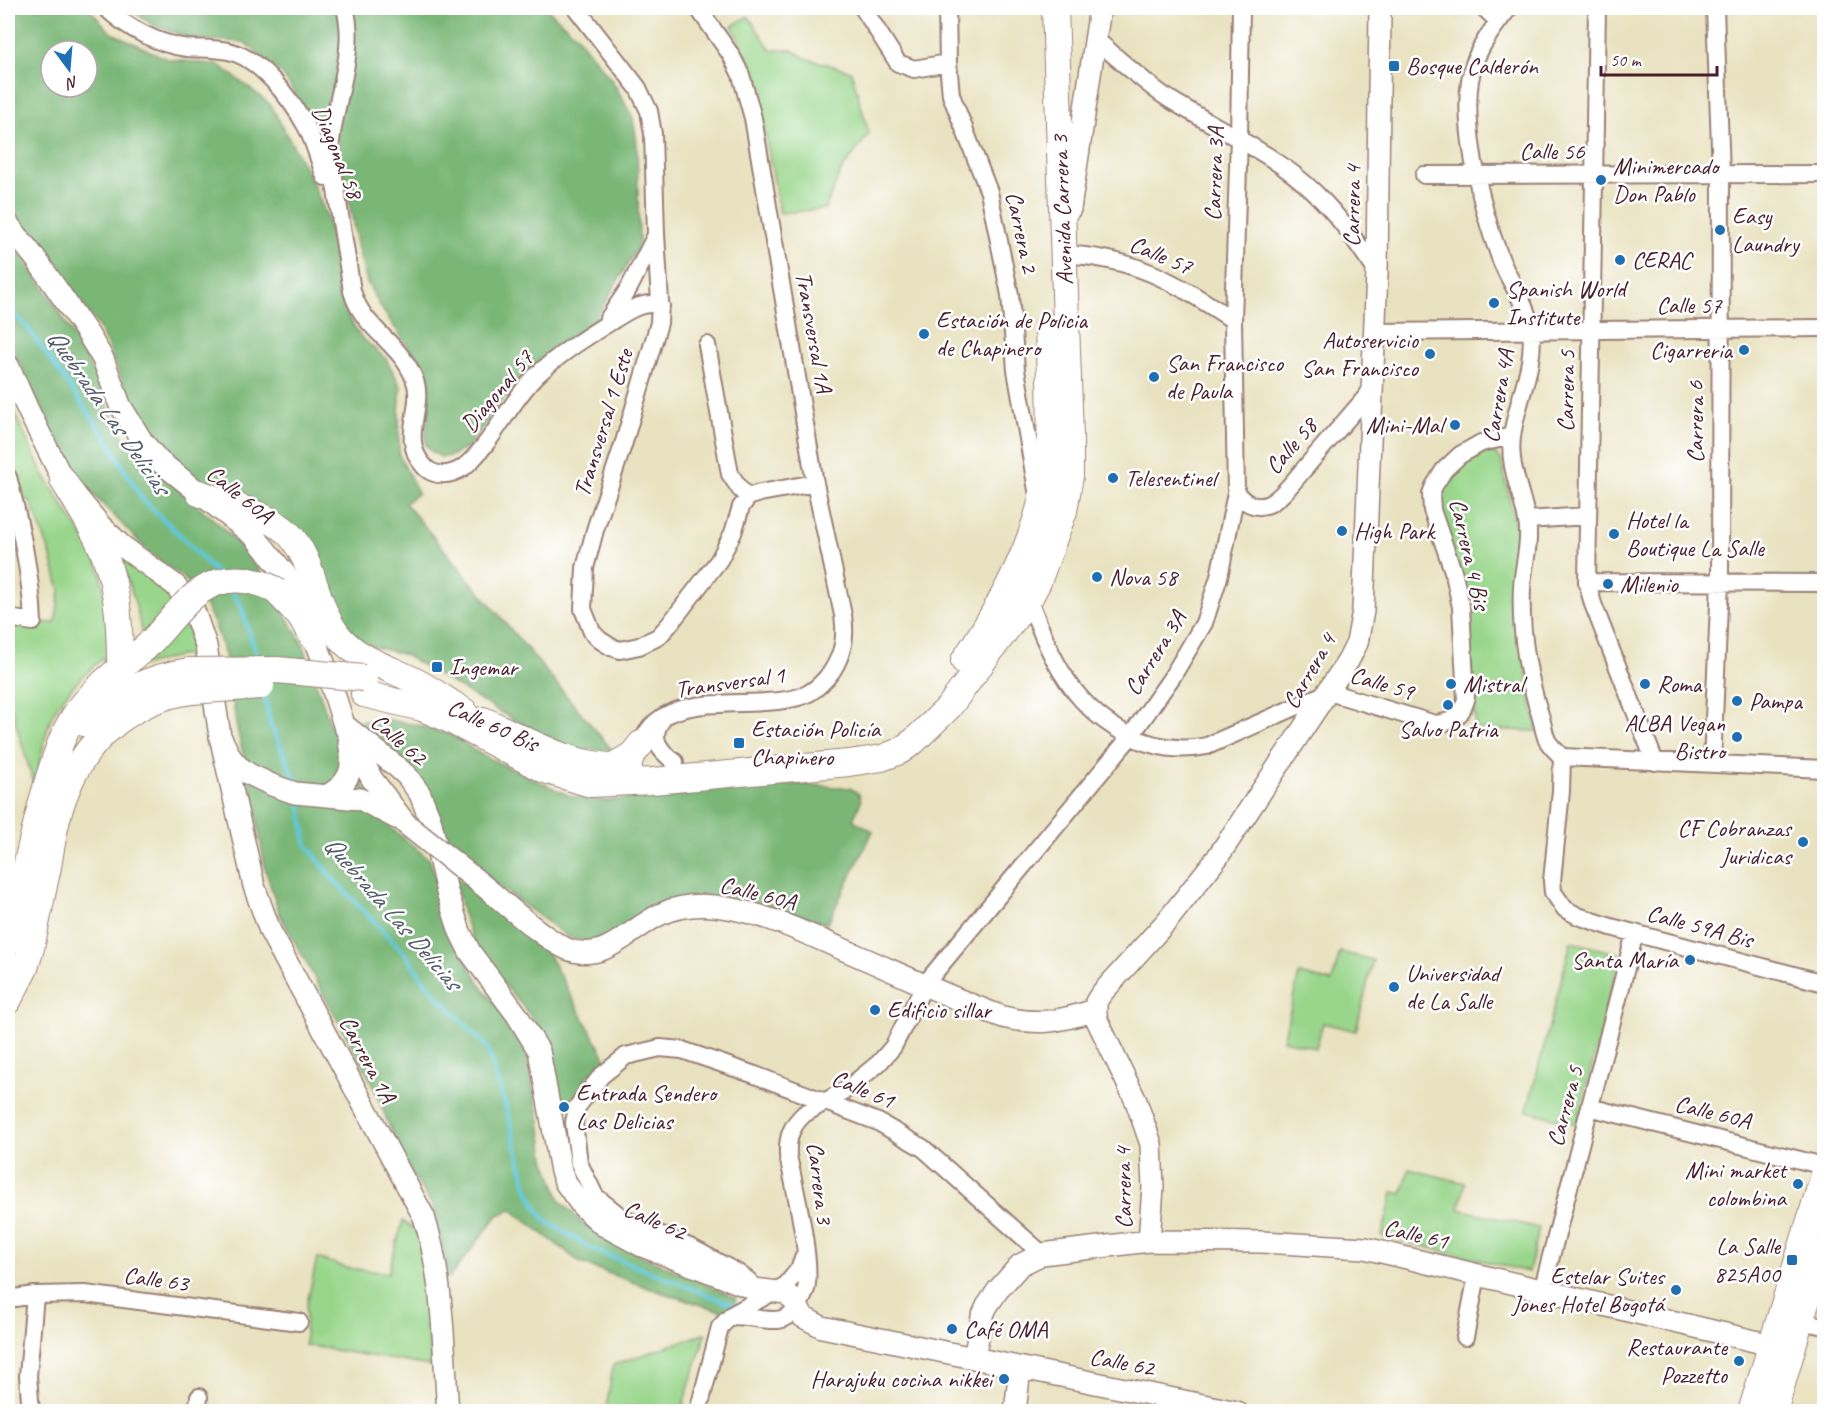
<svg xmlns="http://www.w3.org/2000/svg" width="1832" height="1419" font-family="Caveat,sans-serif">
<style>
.green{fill:#99d68b;stroke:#727a5b;stroke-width:1.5}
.forest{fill:#7ab777;stroke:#626b51;stroke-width:1.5;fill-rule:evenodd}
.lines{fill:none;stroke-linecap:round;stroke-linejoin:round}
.stream{stroke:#5fc8da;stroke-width:4.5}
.minor-casing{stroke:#9a8076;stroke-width:20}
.tertiary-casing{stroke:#9a8076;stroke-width:24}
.primary-casing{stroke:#9a8076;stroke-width:28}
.minor{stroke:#fff;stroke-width:16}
.tertiary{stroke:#fff;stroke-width:21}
.primary{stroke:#fff;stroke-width:26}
.tertiary-bridge-casing{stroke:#9a8076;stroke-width:24;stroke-linecap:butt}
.primary-bridge-casing{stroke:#9a8076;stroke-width:28;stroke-linecap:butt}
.tertiary-bridge{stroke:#fff;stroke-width:21}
.primary-bridge{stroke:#fff;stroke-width:26}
.poi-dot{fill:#1f6fb2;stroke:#fff;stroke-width:2}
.labels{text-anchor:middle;stroke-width:5;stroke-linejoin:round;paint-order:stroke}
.poi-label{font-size:24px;fill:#4a1f2b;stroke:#fff;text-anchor:start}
.street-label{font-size:24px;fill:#4a1f2b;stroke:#fff}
.water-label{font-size:26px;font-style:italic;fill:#515a68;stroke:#fff}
</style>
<rect width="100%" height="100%" fill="#fff"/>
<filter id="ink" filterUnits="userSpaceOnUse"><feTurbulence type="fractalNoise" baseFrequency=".0167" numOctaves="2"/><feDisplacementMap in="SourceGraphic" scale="12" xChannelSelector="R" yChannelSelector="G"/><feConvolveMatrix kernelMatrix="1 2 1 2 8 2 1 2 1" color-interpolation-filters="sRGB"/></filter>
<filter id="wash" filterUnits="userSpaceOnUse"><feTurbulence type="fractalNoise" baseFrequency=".008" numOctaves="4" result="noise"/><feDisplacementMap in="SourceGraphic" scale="24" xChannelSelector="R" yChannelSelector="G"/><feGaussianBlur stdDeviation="1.35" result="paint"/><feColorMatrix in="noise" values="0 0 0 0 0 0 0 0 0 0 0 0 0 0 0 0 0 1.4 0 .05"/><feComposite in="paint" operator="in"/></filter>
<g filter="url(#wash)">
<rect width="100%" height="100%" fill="#e9e2c0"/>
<path class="green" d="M748,16L771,50H792L805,58L850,71L853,77L869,134L841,171L825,209L780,213L752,65L732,26Z
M8,391L18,421L43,474L93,552L101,573L113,649C93,668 69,686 55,710C44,731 40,764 35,788L8,697V621L55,623L60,591L50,553L30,500L21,501L8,452Z
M1488,452L1495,454L1501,459L1517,534L1515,603L1537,731L1476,729L1464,591L1440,519L1438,498L1450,471L1475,455Z
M114,552L170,591L187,621L192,654L170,658L121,672L146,659C140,621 134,585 114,552Z
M1571,942L1621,954L1577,1124L1527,1111Z
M1340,952L1373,960L1356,1031L1323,1023L1316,1048L1283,1040L1299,974L1332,982Z
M1409,1169L1465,1183L1459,1209L1539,1228L1529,1272L1382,1236L1393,1192L1402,1194Z
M403,1221L418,1232L431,1366L305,1345L306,1308L317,1258L347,1268L388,1273Z
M706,1333L681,1411H606L613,1365Z"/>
<path class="forest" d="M8,8H89L110,32L167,59L219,65L270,104L312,181L328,220L344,309L360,336L386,359L401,387L399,413V455L418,493L405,503L612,750H582L559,742L519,723L405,655L365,644L347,626L299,535L203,487L143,428L99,327L38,244L8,209ZM51,51H87V87H51Z
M129,8H546L575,34L613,82L633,118L637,143L639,245L593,323L513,386L468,447L451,456L441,457L432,452L426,445V432L429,411L428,375L380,306L367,282L358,249L336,133L321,132L282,74L244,42L192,39L153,25Z
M8,239L19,252L53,301L81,349L101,388L115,423L127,444L222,527L252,559L303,644L333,733L361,782L391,828L430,860L455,941L480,984L506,1019L526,1053L539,1115L545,1158L560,1200L581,1222L605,1239L736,1298L731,1314L651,1289L581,1263L511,1209L498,1215L449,1278L432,1205L403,1160L372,1083L279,913L265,868L252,791L236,724L228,664L215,625L203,600L185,579L151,554L86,487L58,441L23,370L8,343Z
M384,719L417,725L451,735L482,755L570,796L605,801L712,789L797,784L850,788L859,794L861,801L853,820L873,831L827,924L767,905L725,897L609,937L588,942L568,937L444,846L433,809L353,722Z
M454,876L491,902L547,952L607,1061L587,1076L572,1101L560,1098L552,1050L530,1015L478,953L462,911Z"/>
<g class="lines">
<path class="stream" d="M8,308L27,327L105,436L142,499L187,542L216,573
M229,589L241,606L258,661
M264,693L270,723L299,788
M300,800L306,844L332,878L407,956L428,986L487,1047L507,1111L526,1185L535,1205L545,1220L590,1248L736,1306"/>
</g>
</g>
<g filter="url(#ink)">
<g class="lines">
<defs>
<path id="minor" d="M106,8C127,28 157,44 187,48C200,49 214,48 228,51C259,57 291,99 306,126C314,141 319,160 325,177
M345,8C358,53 332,106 330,152L352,291C363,330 399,341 414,378C426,406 399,437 423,465C433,478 451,476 464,467C493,443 510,401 537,375C560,353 588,336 615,319C628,311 645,299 661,306
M576,8L638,88L649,111L653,134L656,234L660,302L659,323L624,442L595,530L585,568L583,609L592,632L600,640L611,647L620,650L639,646L658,637L669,625L719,560L733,533L741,507L748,497L760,493L815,483
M863,8L898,63L914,69L948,63
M947,8L948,63L951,95L989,192L1010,295L1016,370L1038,496
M1484,8L1498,21
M1509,8C1497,23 1482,42 1475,61C1456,110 1482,212 1501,260C1510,283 1527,304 1531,330C1536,366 1516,402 1512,437C1508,467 1522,492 1527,521C1531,543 1523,566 1522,588C1520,631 1528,677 1541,718C1543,725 1544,733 1547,740C1550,746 1557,752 1562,757L1561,791L1552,881L1553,892L1565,909L1578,916L1611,927L1824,983
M1597,8L1587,582L1593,604L1655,762
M1095,39C1119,59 1141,80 1166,97C1216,129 1272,151 1315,193C1340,217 1358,244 1377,272
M1424,175L1824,174
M1063,254C1136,258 1173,281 1233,320
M608,319L629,288L656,235
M1374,332L1824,328
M707,345L730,474L740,489L748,497
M8,477C20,524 31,573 33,622L8,618
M1236,493C1245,503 1255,510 1269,504C1283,497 1295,479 1305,468C1327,442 1350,416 1372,390
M1527,520L1587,516
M1587,582L1824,583
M1029,599C1038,624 1047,648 1061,671C1091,722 1147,758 1207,746L1329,692L1435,724C1453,722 1461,717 1466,700L1461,607L1454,574L1432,510L1431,494L1434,486L1444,470L1460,455L1481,443L1512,436
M662,720C648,738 661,752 675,762
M639,753C653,679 763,717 809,693C818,688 826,679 832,671C844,652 846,636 843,615L815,483L753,118L741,75L731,55L698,8
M1562,757L1824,769
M1712,764L1720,582L1721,174L1715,8
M1589,1107L1824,1166
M749,1281L738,1273L692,1248L624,1219L595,1196L579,1163L574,1123L577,1107L601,1076L626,1056L660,1048L682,1050L755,1075L878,1122L923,1148L1042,1254
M1542,1291L1635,933
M8,1299L35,1295L85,1294L299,1322
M731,1316C747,1315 773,1324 785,1318C796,1313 803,1299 806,1289C813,1264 794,1184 788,1156C787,1138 791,1126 804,1114L847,1089L879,1063L893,1047L925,984L1130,737L1172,677L1204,623L1219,577L1236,493L1233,320L1239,137L1241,8
M1800,1321L1824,1326
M1465,1337L1477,1275
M31,1412L28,1376L35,1295
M197,1412L199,1397
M698,1412L720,1327L733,1314L786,1285L799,1269L804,1256"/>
<path id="tertiary" d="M1070,209L1100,8
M8,224L36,259L88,334L103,359L120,405L142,441L159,461L255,537L286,575L301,602L326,668L344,725L372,779L406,824
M8,365L28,410L63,480L100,525L122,546L175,585L193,608L206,646L220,736L231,758L238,766L249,774L272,785L295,793L360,799L396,818
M344,725L397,767L407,776L420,794L430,819L447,892L460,932L470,952L517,1015L539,1051L561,1171L565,1182L582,1206L603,1225L642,1246L754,1289L786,1293L795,1302L803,1317L822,1327L1237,1412
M220,736L254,886L270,931L424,1217C444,1279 443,1347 448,1412
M326,796C350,784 355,768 349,742
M480,883C503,901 542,938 567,949C606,964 630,928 661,914C682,904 707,904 728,908C768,915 803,932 840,948C894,971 948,997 1003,1017C1039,1026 1061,1021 1095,1010
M1149,1241L1153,1187L1151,1144L1136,1101L1096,1018V1002L1101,994L1167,921L1217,858L1348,661L1357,643L1363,611L1377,272L1380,8
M974,1358L982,1317L987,1306L998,1290L1020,1265L1042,1254L1149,1241L1262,1242L1365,1248L1771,1345
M1015,1412L1020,1368"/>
<path id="primary" d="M63,480C74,498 86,517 96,536C118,577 120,622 120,667
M199,493C223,502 272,516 289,534C317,564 315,615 345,643C363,660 391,669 413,680C431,689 447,701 464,711
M276,591L299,615L314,638
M964,661C995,614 1024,564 1039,510C1056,451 1050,387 1048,327
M364,694L422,708L446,718L545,770L591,784L653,781L849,763L882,758L900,751L914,741L949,707L1029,599L1038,582L1064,511L1070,476V436L1055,8
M483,720C533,742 573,770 629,766
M84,723C115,694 147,677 189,671
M612,767L632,755L641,744
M8,942C22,887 33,831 49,777C56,756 61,737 73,718C92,689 119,669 145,648
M8,1001L25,968L31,948C37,921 42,894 48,867C52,842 56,815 66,791C87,737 135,698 192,691
M1751,1412L1824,1175
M1774,1412L1800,1321L1824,1250"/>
</defs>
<use href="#minor" class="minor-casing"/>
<use href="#tertiary" class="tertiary-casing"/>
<use href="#primary" class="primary-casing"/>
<use href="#minor" class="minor"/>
<use href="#tertiary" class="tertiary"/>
<use href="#primary" class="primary"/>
<defs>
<path id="tertiary-bridge" d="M406,824L480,883"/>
<path id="primary-bridge" d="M145,648C176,619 196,574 245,580C257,582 267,584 276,591
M189,671L277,670L364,678
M192,691L261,686"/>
</defs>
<use href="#tertiary-bridge" class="tertiary-bridge-casing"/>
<use href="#primary-bridge" class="primary-bridge-casing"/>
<use href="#tertiary-bridge" class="tertiary-bridge"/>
<use href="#primary-bridge" class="primary-bridge"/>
</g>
</g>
<g class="poi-dot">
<rect x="1388" y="60" width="12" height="12" rx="3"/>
<circle cx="1601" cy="180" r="6"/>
<circle cx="1720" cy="230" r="6"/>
<circle cx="1620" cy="260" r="6"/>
<circle cx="1494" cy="303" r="6"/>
<circle cx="924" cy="334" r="6"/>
<circle cx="1744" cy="350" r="6"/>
<circle cx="1430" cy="354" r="6"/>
<circle cx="1154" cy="377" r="6"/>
<circle cx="1455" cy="425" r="6"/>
<circle cx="1113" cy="478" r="6"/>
<circle cx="1342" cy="531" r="6"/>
<circle cx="1614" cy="534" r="6"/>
<circle cx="1097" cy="577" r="6"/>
<circle cx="1608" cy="584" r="6"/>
<rect x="431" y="661" width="12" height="12" rx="3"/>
<circle cx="1451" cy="684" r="6"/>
<circle cx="1645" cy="684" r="6"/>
<circle cx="1737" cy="701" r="6"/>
<circle cx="1448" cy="705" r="6"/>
<circle cx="1737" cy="737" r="6"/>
<rect x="733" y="737" width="12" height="12" rx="3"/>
<circle cx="1803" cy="842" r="6"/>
<circle cx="1690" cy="960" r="6"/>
<circle cx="1394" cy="987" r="6"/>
<circle cx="875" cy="1010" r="6"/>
<circle cx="564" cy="1107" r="6"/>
<circle cx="1798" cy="1184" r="6"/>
<rect x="1786" y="1254" width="12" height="12" rx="3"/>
<circle cx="1676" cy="1290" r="6"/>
<circle cx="952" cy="1329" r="6"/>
<circle cx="1739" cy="1361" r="6"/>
<circle cx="1004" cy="1379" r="6"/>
</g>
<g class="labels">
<g class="poi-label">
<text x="1406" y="74">Bosque Calderón</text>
<text x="1613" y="174">Minimercado<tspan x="1613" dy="28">Don Pablo</tspan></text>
<text x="1732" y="224">Easy<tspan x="1732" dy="28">Laundry</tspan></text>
<text x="1632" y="268">CERAC</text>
<text x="1506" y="297">Spanish World<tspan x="1506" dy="28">Institute</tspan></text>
<text x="936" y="328">Estación de Policia<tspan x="936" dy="28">de Chapinero</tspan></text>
<text x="1418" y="348" text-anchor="end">Autoservicio<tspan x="1418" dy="28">San Francisco</tspan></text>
<text x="1732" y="358" text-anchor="end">Cigarreria</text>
<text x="1166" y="371">San Francisco<tspan x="1166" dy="28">de Paula</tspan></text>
<text x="1443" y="433" text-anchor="end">Mini-Mal</text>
<text x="1125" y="486">Telesentinel</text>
<text x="1626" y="528">Hotel la<tspan x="1626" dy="28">Boutique La Salle</tspan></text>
<text x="1354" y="539">High Park</text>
<text x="1109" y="585">Nova 58</text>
<text x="1620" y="592">Milenio</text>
<text x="449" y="675">Ingemar</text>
<text x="1463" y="692">Mistral</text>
<text x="1657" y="692">Roma</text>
<text x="1749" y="709">Pampa</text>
<text x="1725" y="731" text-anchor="end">ALBA Vegan<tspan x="1725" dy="28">Bistro</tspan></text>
<text x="751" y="737">Estación Policía<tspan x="751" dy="28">Chapinero</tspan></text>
<text x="1448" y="737" text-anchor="middle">Salvo Patria</text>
<text x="1791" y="836" text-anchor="end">CF Cobranzas<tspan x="1791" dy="28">Juridicas</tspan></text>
<text x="1678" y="968" text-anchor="end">Santa María</text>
<text x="1406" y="981">Universidad<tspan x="1406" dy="28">de La Salle</tspan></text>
<text x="887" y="1018">Edificio sillar</text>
<text x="576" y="1101">Entrada Sendero<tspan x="576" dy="28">Las Delicias</tspan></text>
<text x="1786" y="1178" text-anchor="end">Mini market<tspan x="1786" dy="28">colombina</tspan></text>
<text x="1780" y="1254" text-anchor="end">La Salle<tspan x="1780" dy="28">825A00</tspan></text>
<text x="1664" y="1284" text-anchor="end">Estelar Suites<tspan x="1664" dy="28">Jones Hotel Bogotá</tspan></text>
<text x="964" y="1337">Café OMA</text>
<text x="1727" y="1355" text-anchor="end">Restaurante<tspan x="1727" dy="28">Pozzetto</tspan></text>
<text x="992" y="1387" text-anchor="end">Harajuku cocina nikkei</text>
</g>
<g class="street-label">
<text x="1552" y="159">Calle 56</text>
<text transform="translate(338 152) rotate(68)" y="8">Diagonal 58</text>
<text transform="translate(1214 174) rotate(-88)" y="8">Carrera 3A</text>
<text transform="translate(1352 206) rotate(-89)" y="8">Carrera 4</text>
<text transform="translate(1062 210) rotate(-92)" y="8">Avenida Carrera 3</text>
<text transform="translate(1022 232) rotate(78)" y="8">Carrera 2</text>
<text transform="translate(1161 255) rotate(23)" y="8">Calle 57</text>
<text x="1689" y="313">Calle 57</text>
<text transform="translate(814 332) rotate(80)" y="8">Transversal 1A</text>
<text transform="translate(497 391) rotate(-50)" y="8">Diagonal 57</text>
<text transform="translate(1566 391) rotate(-89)" y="8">Carrera 5</text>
<text transform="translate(1498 396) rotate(-80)" y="8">Carrera 4A</text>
<text transform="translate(1695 422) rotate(-90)" y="8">Carrera 6</text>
<text transform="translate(603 423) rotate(-73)" y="8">Transversal 1 Este</text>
<text transform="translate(1291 446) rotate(-49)" y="8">Calle 58</text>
<text transform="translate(240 494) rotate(39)" y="8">Calle 60A</text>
<text transform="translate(1470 554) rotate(77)" y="8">Carrera 4 Bis</text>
<text transform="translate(1155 653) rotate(-58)" y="8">Carrera 3A</text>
<text transform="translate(1309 671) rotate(-60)" y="8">Carrera 4</text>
<text transform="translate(730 682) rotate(-8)" y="8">Transversal 1</text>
<text transform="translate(1382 683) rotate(17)" y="8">Calle 59</text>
<text transform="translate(493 725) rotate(24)" y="8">Calle 60 Bis</text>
<text transform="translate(399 739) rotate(41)" y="8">Calle 62</text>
<text transform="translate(758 893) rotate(14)" y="8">Calle 60A</text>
<text transform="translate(1700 926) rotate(15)" y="8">Calle 59A Bis</text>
<text transform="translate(368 1059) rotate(62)" y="8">Carrera 1A</text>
<text transform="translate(863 1089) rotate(23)" y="8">Calle 61</text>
<text transform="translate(1565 1106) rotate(-75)" y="8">Carrera 5</text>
<text transform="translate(1713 1112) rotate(14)" y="8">Calle 60A</text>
<text transform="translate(820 1183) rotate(83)" y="8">Carrera 3</text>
<text transform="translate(1123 1188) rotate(-91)" y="8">Carrera 4</text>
<text transform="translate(655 1220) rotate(24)" y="8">Calle 62</text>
<text transform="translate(1416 1234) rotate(13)" y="8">Calle 61</text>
<text transform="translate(156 1279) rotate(8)" y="8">Calle 63</text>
<text transform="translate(1122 1362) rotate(11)" y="8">Calle 62</text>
</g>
<g class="water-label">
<text transform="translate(109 411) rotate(55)" y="9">Quebrada Las Delicias</text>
<text transform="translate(393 912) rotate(49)" y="9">Quebrada Las Delicias</text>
</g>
</g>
<rect width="1832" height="1419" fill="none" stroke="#fff" stroke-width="30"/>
<g transform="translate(69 69) rotate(164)"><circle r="28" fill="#ffffff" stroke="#b7a5aa" stroke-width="1.5"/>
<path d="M0-4.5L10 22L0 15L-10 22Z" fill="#1f6fb2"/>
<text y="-9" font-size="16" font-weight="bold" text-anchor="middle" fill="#4a1f2b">N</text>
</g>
<path d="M1601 66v9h116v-9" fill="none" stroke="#4a1f2b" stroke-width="3"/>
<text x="1610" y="66" font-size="18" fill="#4a1f2b" stroke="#ffffff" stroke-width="4.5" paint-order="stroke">50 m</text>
</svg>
